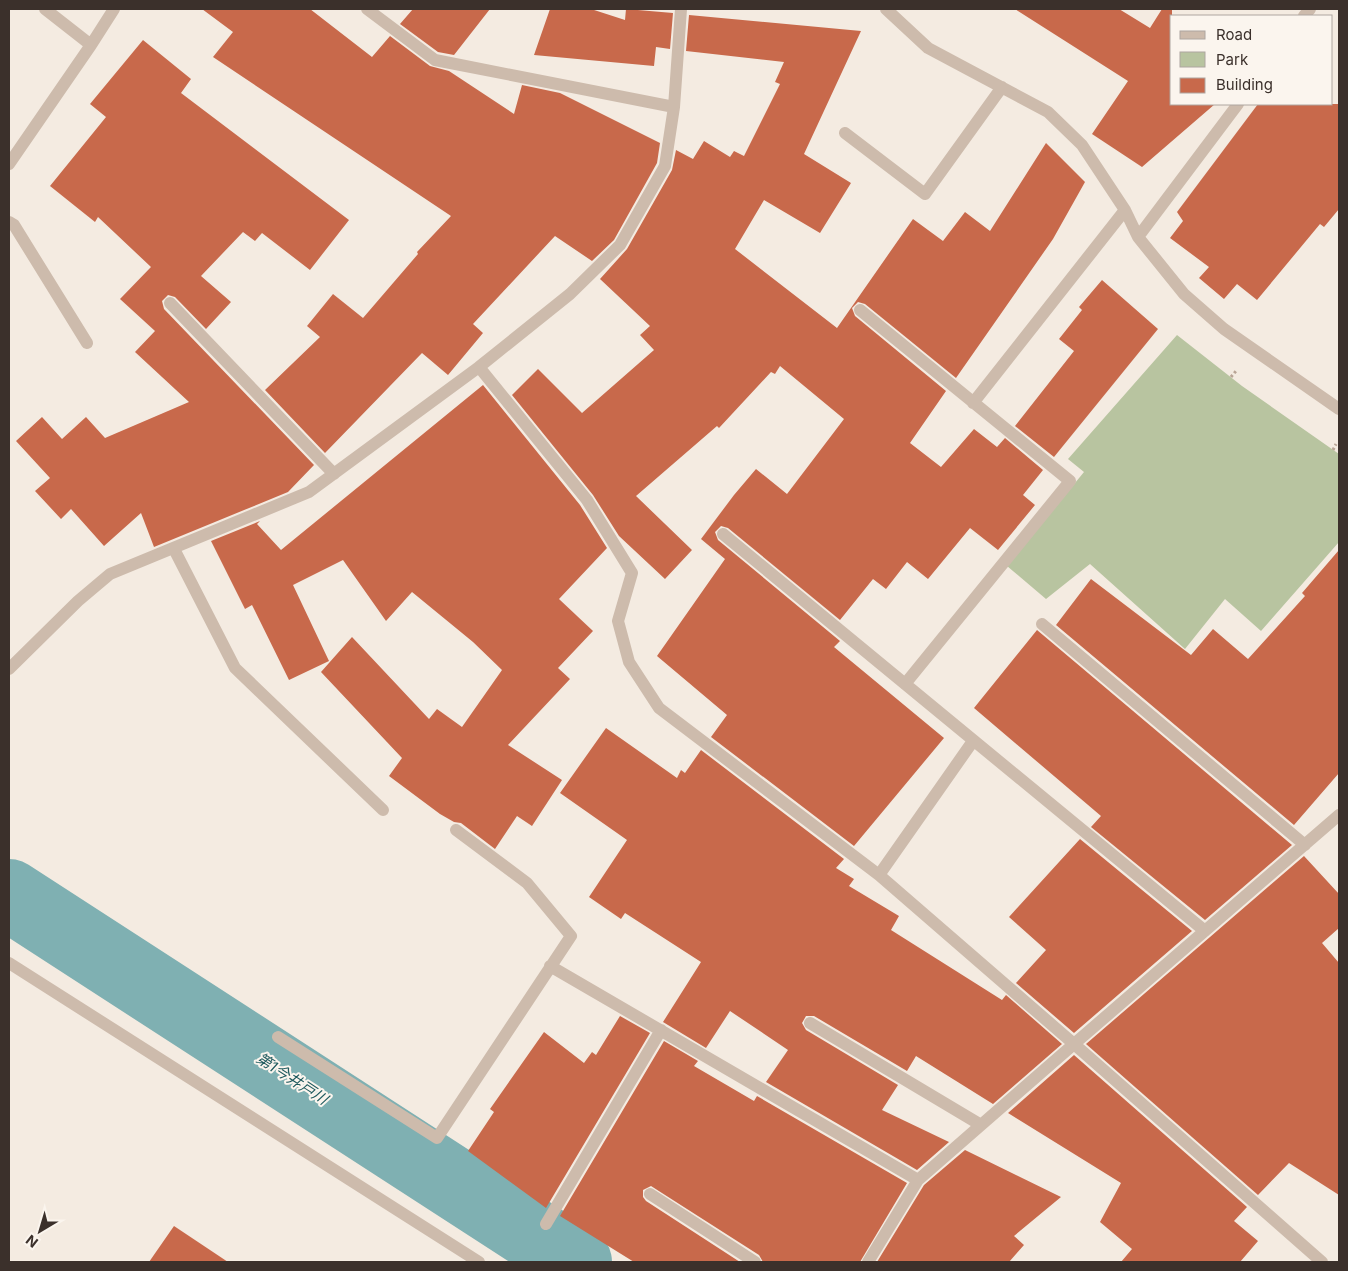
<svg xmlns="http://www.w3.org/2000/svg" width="1348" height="1271" font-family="Inter,'Noto Sans JP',sans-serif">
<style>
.green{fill:#b8c4a0}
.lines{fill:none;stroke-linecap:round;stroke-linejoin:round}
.river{stroke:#7fb0b2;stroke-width:72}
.building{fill:#c8694b}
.path{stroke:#b9a596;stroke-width:3;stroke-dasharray:2.5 2.5;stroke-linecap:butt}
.minor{stroke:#cdbbac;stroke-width:12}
.tertiary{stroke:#cdbbac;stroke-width:12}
.labels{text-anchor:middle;stroke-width:4;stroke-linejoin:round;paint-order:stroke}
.water-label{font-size:15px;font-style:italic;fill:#1f5a5e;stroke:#fbf5ee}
</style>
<rect width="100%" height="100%" fill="#f4ebe1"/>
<path class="green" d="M1177,335L1242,386L1339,454V542L1261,631L1225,599L1185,649L1090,564L1046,599L1007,566L1084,472L1068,459Z"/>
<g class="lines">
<path class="river" d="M9,895L576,1262"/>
</g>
<path class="building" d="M202,9H310L372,57L390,36L430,66L449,71L514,114L522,85L560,93L660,143L657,163L614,240L592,261L555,236L473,324L483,333L448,375L422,353L325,453L265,390L320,337L307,326L333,294L363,318L418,254L417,252L451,216L213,57L233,32Z
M413,9H490L454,55L438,52L400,24Z
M550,9H591L625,20L626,9L673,13L670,49L656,47L654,66L534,55Z
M1015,9H1119L1150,28L1162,9H1172V104H1215L1142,167L1092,134L1128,81Z
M689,15L861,31L804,154L851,183L820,233L764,200L735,249L837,328L913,219L943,241L965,212L990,231L1046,143L1085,182L1053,239L956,378L865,304L858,302L852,308L855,316L946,391L910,443L941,467L974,429L997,447L1005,438L1043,470L1023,495L1035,505L998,550L970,528L928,579L907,562L886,589L873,579L840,620L728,528L721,526L715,532L718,540L840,641L834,647L944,738L854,846L711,737L727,715L657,656L725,559L701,539L734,495L756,469L787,494L844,419L780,366L775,374L771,372L719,428L717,426L636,496L692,550L665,579L619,536L593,495L512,395L538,369L582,413L654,350L640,335L650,326L600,279L627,249L672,170L676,150L693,159L704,141L730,157L734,151L744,156L780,84L775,82L784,62L686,51Z
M143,40L191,79L181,93L349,220L310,270L262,233L255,241L243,232L201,276L231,302L206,329L175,297L168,295L162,301L164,309L314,465L288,492L154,547L141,513L104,546L71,509L61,519L35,491L50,478L16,441L42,417L62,439L86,417L105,438L189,402L135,352L155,331L120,299L151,267L98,217L95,222L50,186L106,117L90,104Z
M1258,104H1339V209L1324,227L1320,224L1257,300L1237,284L1224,299L1199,278L1209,267L1170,238L1183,221L1177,212Z
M1102,280L1158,329L1054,457L1015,426L1074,351L1059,339L1082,310L1079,307Z
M483,385L580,505L607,548L559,599L593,631L558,668L570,679L508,745L562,780L532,826L517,816L495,849L461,823L454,822L440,814L389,776L402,758L321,672L352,637L429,719L437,709L462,727L502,670L473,642L412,592L386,621L343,560L293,585L329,661L289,680L252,605L245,609L211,541L260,521L257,524L281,550Z
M1339,550V773L1294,825L1056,625L1091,579L1191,655L1213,629L1248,659L1305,596L1302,593Z
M1037,630L1292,845L1205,920L1091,827L1101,816L974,708Z
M606,728L677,778L681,770L685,773L701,750L844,859L836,868L854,879L849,886L899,916L891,930L1002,1000L1006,995L1062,1044L993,1104L916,1056L907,1071L814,1016H806L802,1023L806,1030L898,1085L882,1110L949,1142L917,1170L766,1082L788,1050L730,1011L706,1048L663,1022L701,962L625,913L621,919L589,897L627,840L560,793Z
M1080,839L1192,931L1074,1033L1016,983L1046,950L1009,917Z
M1304,856L1339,894V928L1322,943L1339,963V1195L1289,1163L1258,1195L1086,1044Z
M620,1016L650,1033L546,1208L468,1151L494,1112L490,1109L544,1032L584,1063L592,1052L596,1055Z
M664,1041L698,1061L694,1066L754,1101L757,1096L907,1183L860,1262H763L759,1255L651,1186L643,1190V1197L646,1201L740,1262H634L560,1216Z
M1074,1055L1247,1207L1234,1221L1258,1241L1240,1262H1121L1132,1249L1100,1222L1121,1183L1008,1113Z
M965,1150L1061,1197L1014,1236L1024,1245L1009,1262H877L924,1185Z
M174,1226L228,1262H149Z"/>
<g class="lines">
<path class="path" d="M1231,377L1236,371
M1333,450L1336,444"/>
<path class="minor" d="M45,9L91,45L114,9
M367,9L435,60L674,107L665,166L620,245L570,294L479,367L587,500L632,573L618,621L629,662L659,708L879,875L1074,1044L918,1180L868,1262
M886,9L928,48L1048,112L1082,145L1125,210L1138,237L1184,294L1224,329L1339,409
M1304,16L1310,9
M674,107L681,9
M845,133L925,194L1002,87
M9,164L91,45
M9,222L14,225L87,343
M1138,237L1238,104
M170,303L334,474
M860,310L1070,481L905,684
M973,403L1125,210
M723,534L1205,931
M174,549L235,668L383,810
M1042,624L1305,845
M9,669L78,601L110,574L309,492L479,367
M879,875L973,741
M550,966L918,1180
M810,1023L981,1125
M278,1037L437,1138L571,936L527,883L456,830
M650,1194L755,1262
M546,1224L661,1030
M1322,1262L1074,1044L1339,815"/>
<path class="tertiary" d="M9,963L479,1262"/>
</g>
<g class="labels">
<g class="water-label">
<text transform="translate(292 1079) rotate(33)" y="5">第1今井戸川</text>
</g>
</g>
<rect width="1348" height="1271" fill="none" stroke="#3b302b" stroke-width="20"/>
<rect x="1170" y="15" width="162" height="90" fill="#fbf5ee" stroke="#aea6a0"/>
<rect x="1180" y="31" width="25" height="8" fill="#cdbbac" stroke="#aea6a0"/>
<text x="1216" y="40" font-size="15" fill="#3b302b">Road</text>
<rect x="1180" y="52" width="25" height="15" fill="#b8c4a0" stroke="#aea6a0"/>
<text x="1216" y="65" font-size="15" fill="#3b302b">Park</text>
<rect x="1180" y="78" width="25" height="15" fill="#c8694b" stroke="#aea6a0"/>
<text x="1216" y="90" font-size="15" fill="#3b302b">Building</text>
<g transform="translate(40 1231) rotate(218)" stroke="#fbf5ee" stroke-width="4" paint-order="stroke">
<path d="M0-4L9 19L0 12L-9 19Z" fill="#3b302b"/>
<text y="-8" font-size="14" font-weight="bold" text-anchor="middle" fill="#3b302b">N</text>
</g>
</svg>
